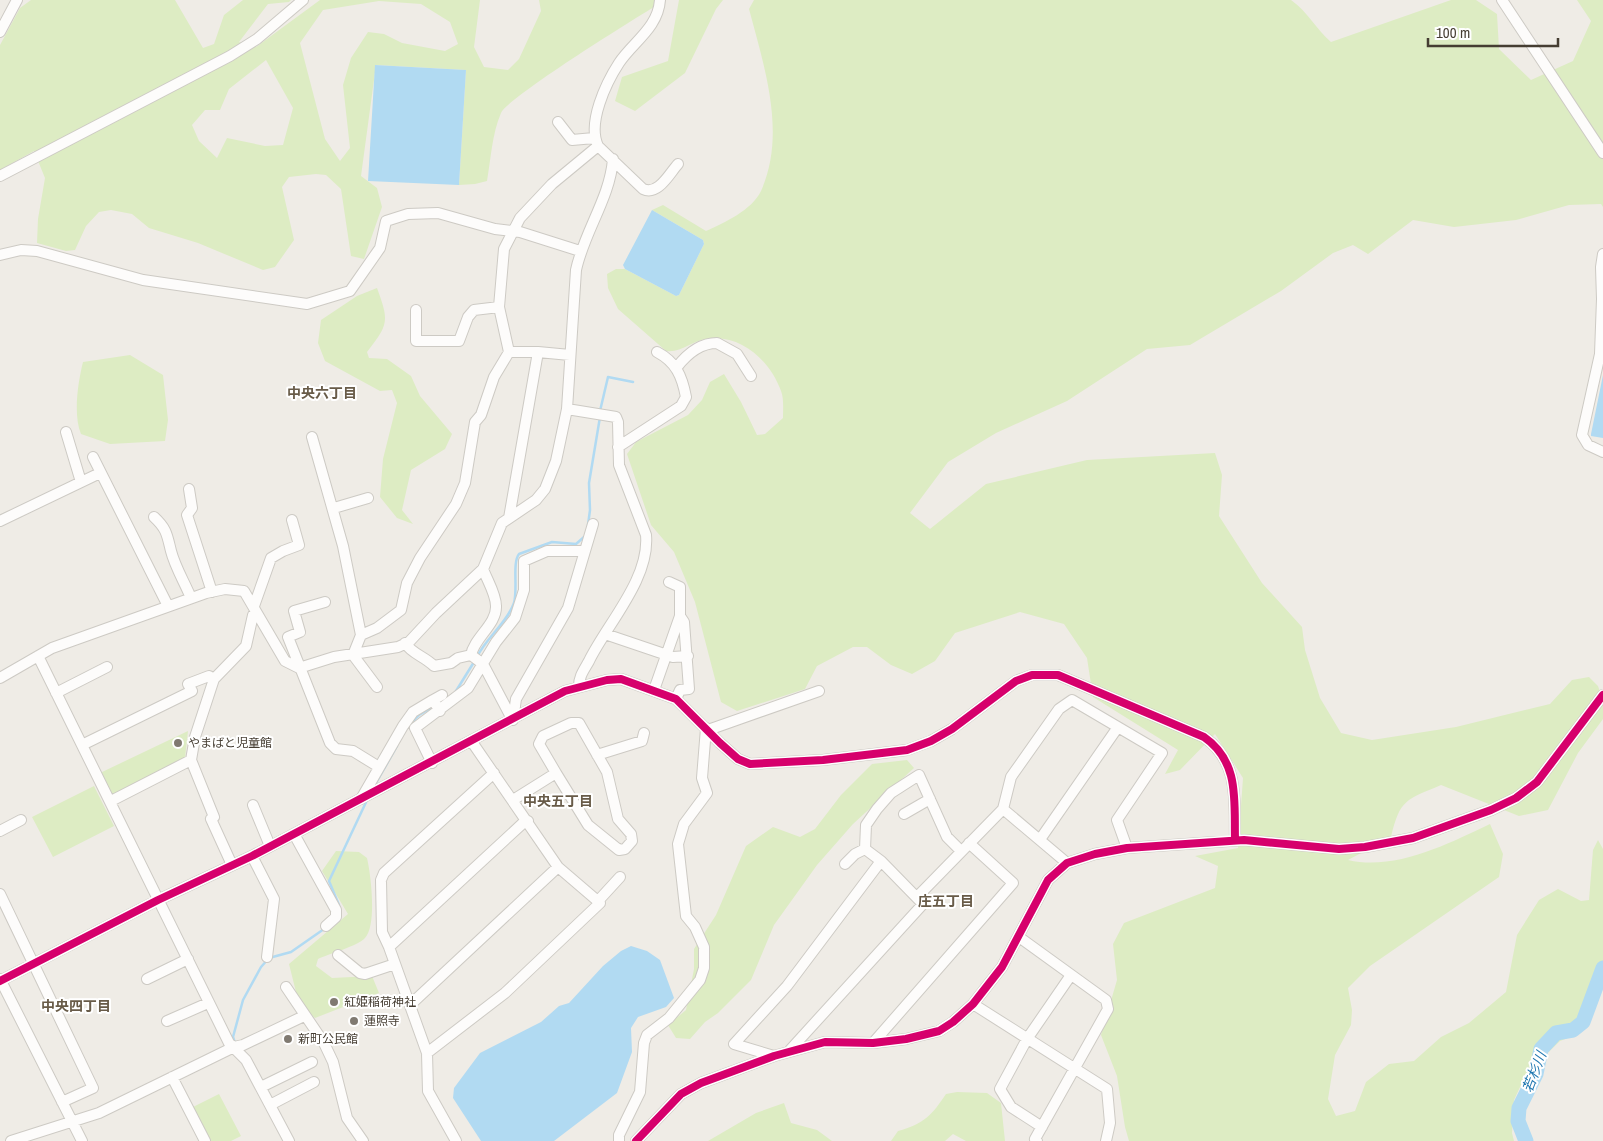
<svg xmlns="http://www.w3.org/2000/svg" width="1603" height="1141" font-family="'Archivo Narrow','Noto Sans JP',sans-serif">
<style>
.green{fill:#ddecc3;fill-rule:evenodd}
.water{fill:#b1daf2}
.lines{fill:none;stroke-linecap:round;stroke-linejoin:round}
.stream{stroke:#b1daf2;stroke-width:2.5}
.river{stroke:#b1daf2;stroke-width:15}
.minor-casing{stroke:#cdcac4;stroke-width:12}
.minor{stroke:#fdfcfb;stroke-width:10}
.cycleway-casing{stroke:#fff;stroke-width:11}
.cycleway{stroke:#d6006c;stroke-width:8}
.poi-dot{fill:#807a71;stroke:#fff;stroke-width:2}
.labels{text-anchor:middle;stroke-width:4;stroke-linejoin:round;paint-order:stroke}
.poi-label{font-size:12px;fill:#453d32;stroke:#fff;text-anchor:start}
.neighbourhood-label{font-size:14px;font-weight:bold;fill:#685b48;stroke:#fff}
.water-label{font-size:14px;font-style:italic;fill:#2178b1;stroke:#fff}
</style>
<rect width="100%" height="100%" fill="#efece6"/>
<path class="green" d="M31,0H175L203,48L214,44L224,15L243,0H291L289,2L268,4L239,42L256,47L320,0H480L474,47L484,67L508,70L519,59L541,11L539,0H666C643,13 508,97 501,113C492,134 491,158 487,181L475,184L459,185L466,70L376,65L361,176L377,188L382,207L364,259L351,256L341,189L326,175L316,174L289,177L282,187L294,240L275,267L263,270L198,243L149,228L132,214L111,210L99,212L86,226L75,250L66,251L37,243L38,219L45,178L34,151L0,170V45L20,8ZM379,1L421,4L450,22L458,44L445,51L402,43L384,34L368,32L351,58L343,85L350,148L340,161L325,139L300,43L323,10ZM266,60L293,108L283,145L265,146L227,138L217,158L199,141L192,125L205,110H220L229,89Z
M679,0H723L716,9L685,73L635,111L615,101L622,77L668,61Z
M754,0H1291C1308,12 1316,29 1331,42L1451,0H1476L1497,14L1499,49L1531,80L1573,61L1591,21L1577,0H1603V207L1601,204L1569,205L1516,220L1454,227L1413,220L1368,254L1353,245L1333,253L1281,291L1190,345L1147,349L1067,401L996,433L948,462L910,513L930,529L986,484L1087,460L1215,453L1222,475L1219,516L1262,583L1302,627L1305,650L1320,698L1341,733L1372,740L1456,727L1550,704L1572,680L1589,677L1598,686L1603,701V719L1578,753L1548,810L1519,816L1441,785C1406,800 1400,799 1391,837L1348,860C1395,871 1448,844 1490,824L1503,854L1499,877L1370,966L1348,988L1352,1010L1351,1025L1335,1055L1328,1099L1336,1116L1355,1111L1366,1082L1389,1064L1414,1061L1441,1037L1469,1023L1506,992L1517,935L1539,900L1558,889L1581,901L1589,900L1593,850L1598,840L1603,849V975L1576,1035L1560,1041L1526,1074L1514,1100L1512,1133L1514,1141H1129L1125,1127L1117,1076L1101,1035L1117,980L1113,944L1124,923L1215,888L1218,866L1195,856L1238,848L1243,778L1215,734L1180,770L1165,774L1178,750L1093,697L1087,658L1064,624L1020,612L955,633L935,661L912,674L891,665L867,647H853L817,666L805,689L737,711L721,702L695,602L674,552L651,525L627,454L636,442L688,415L702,400L710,382L724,374L741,402L757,435L765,434L783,418C783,410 784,398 781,391C770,360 740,333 706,339C691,341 682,353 666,351L618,309L608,288L607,274L616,269H625L676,296L679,295L704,244L703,240L652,210L663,205L706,231C724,223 752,210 761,191C787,133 764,66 749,9Z
M377,288C389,321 389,324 367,352L369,358L387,359L411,376L420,396L452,434L445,449L411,470L402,510L413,524L397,518L380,497L383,459L397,403L392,390L380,391L325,361L318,343L321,320L357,296Z
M130,355L163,375L168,420L165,441L110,444L81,434C73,415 78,382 83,362Z
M188,731L185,758L112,796L100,773Z
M907,760L914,768L853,824L817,865L774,925L751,980L718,1013L705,1022L690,1039L676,1038L668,1025L686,1010L694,969V949L716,915L746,846L773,827L800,837L815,829L841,795L872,764Z
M94,786L114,826L53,857L32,817Z
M336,851L359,852L367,858C371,875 377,925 365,938C358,946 328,954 318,959L316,966L332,978L372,976L379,993L315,1018L299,1004L289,964L348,914L322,871Z
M957,1092L987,1093L1001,1103L1005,1141H966L953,1134L945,1141H891L898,1131C924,1124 932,1115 946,1094Z
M219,1094L241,1136L231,1141H208L191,1108Z
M784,1103L791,1123L817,1130L832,1141H708L756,1113Z"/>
<path class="water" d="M375,65L466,70L459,185L368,181Z
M652,210L703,240L704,244L679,295L676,296L625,269L623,265Z
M1603,375V438L1591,436V434Z
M631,946L647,951L660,960L674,998L666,1007L638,1017L631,1028L632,1052L617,1093L554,1141H481L453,1098L454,1088L480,1053L541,1022L559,1006L569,1003L603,966L621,951Z"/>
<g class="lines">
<path class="stream" d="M600,411L608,377L633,382
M588,525L590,510L589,483L600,417
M477,657C486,638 507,623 514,603C518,588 512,563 519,554L552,542L576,544L584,537
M456,691L474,662
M412,722L419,715L433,707
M376,783L397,746
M339,905L329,881L368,798
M233,1044L235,1043L233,1037L243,1000L261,967L269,958L291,952L324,929"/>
<path class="river" d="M1526,1141L1518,1121L1519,1108L1536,1074L1541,1049L1556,1033L1573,1030L1583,1022L1603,968"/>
<defs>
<path id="minor" d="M660,0C658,28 633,42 619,63C606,83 587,123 598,146L643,189C658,196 669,174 678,164
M1502,0L1603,153
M0,32L17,0
M558,122L572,140L594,138
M0,176L230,56L257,39L303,0
M1603,254L1601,267L1602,299L1600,354L1582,435L1588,445L1603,452
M0,255L21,250L37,251L143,280L307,304L350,291L380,248L386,221L408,214L438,213L495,229L520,232L580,251
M416,310V341H459L468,317L474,310L499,307
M509,352H538
M677,367C687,354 700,343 717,343L737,354L751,376
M567,409L616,417L618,422L619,465L646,535C650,579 607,624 589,661C584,670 579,676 579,686
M66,432L81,482
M312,437L343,546L361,635
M618,447L681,406L686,397C682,376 676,362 657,352
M93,457L168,606
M189,489L192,508L187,515L212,592
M334,508L368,498
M154,517C167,529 167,535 171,551C175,567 185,583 191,598
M509,518L538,352L570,355
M0,521L100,473
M325,602L294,611L300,632L288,637L330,743L336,749L353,751L379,767
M254,606L271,558L283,551L299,545L292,520
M605,634L673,657L688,656
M405,643C412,654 424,656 434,666L451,663L458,658L471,655L483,664L512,719
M353,655L361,635L377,628L401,610L407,583L420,558L456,504L465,483L475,422L481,415L494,377L509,352L499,307L504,249L520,218L552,184L598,146
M353,655L377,687
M471,655C474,638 497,624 496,606C496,594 487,580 483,569
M38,656L229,1043L246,1060L289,1141
M0,678L52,648L206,593L225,589L244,591L285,661L299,668L334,657L398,647L409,642L436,613L483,569L502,523L536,500L545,489L556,461L567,409L576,270C584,232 610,198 613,159
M214,679L246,646L253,615
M654,690L680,616V587L669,582
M56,693L107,667
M676,699L680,690L689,689L684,622L680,616
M433,700L442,695
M513,720L516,699L568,608L593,524
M708,730L819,691
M82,745L192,691L188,684L209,676L214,679L195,737L191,760L111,801
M597,755L642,741L644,733
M191,760L214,817L211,819L232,865
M432,763L415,728L468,688L496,642L515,618L524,590V561L547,551H583
M361,799L403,726L413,712L433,700L440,711
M513,800L556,773L539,744L543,736L571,723H579L607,772L618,819L631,834L632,841L625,849L619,850L588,825L556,773
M253,805L270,846
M1003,809L1067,863
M904,814L930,799
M0,831L21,820
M294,834L336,910V917L326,926
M1041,838L1118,727
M252,856L274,899L267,957
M881,861L865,849L866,825L877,809L891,793L919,775L947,837L961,851
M845,864L855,854L865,849
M0,894L93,1088L62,1102
M917,897L1003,809L1011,777L1059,709L1072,700L1162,753L1117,820L1127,848
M598,901L620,877
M1019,937L1106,1000L1108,1009L1035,1139L1037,1141
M389,947L382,932L381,880L384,873L494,773
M338,955L360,973L365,974L395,964
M0,979L82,1141
M147,979L188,959
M0,981L158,900L252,856L565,691L607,680L621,679L676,699L720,743L738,759L750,764L823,760L907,750L931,741L952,729L1016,681L1032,675H1058L1204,737C1240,762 1234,801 1235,840
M286,987L324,1043L333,1062L347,1118L363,1141
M973,1004L1107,1089L1110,1123L1106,1141
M410,1005L558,867
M167,1021L208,1003
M873,1043L1013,883L969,843
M427,1053L505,993L600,903L558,867L472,742
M774,1056L734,1044L787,986L881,861L923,904L790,1050
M172,1077L205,1141
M261,1087L312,1062
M270,1105L314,1082
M1042,1127L1011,1107L1000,1089L1027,1039L1071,975
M11,1141L99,1113L234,1047L243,1045L304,1016
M456,1141L428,1091L427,1053L389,947L522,824L528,821
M619,1141V1135L640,1092L644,1043L647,1035L669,1018L700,980L704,968V947L695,927L686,916L678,844L684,824L707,793L702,778L706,728
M636,1141L681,1094L701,1083L774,1056L825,1042L873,1043L906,1039L939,1031L953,1022L973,1004L1002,967L1048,880L1067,863L1095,854L1127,848L1244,840L1339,849L1365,847L1413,838L1491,810L1516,798L1537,782L1603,695"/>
</defs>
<use href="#minor" class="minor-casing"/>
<use href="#minor" class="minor"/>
<defs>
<path id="cycleway" d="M0,981L158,900L252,856L565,691L607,680L621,679L676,699L720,743L738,759L750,764L823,760L907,750L931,741L952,729L1016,681L1032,675H1058L1204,737C1240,762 1234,801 1235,840
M636,1141L681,1094L701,1083L774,1056L825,1042L873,1043L906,1039L939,1031L953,1022L973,1004L1002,967L1048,880L1067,863L1095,854L1127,848L1244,840L1339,849L1365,847L1413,838L1491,810L1516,798L1537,782L1603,695"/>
</defs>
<use href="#cycleway" class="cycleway-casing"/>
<use href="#cycleway" class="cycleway"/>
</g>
<g class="poi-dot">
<circle cx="178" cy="743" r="5"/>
<circle cx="334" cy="1002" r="5"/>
<circle cx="354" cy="1021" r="5"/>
<circle cx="288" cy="1039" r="5"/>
</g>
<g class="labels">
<g class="poi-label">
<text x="188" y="747">やまばと児童館</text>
<text x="344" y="1006">紅姫稲荷神社</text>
<text x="364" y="1025">蓮照寺</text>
<text x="298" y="1043">新町公民館</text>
</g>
<g class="neighbourhood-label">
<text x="322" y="398">中央六丁目</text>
<text x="558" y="806">中央五丁目</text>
<text x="946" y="906">庄五丁目</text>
<text x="76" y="1011">中央四丁目</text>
</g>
<g class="water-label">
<text transform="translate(1534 1072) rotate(-69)" y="5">若杉川</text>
</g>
</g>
<path d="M1428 38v8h130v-8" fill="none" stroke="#453d32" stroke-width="2.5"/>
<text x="1436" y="38" font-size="15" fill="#453d32" stroke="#ffffff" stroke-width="4" paint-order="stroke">100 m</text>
</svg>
